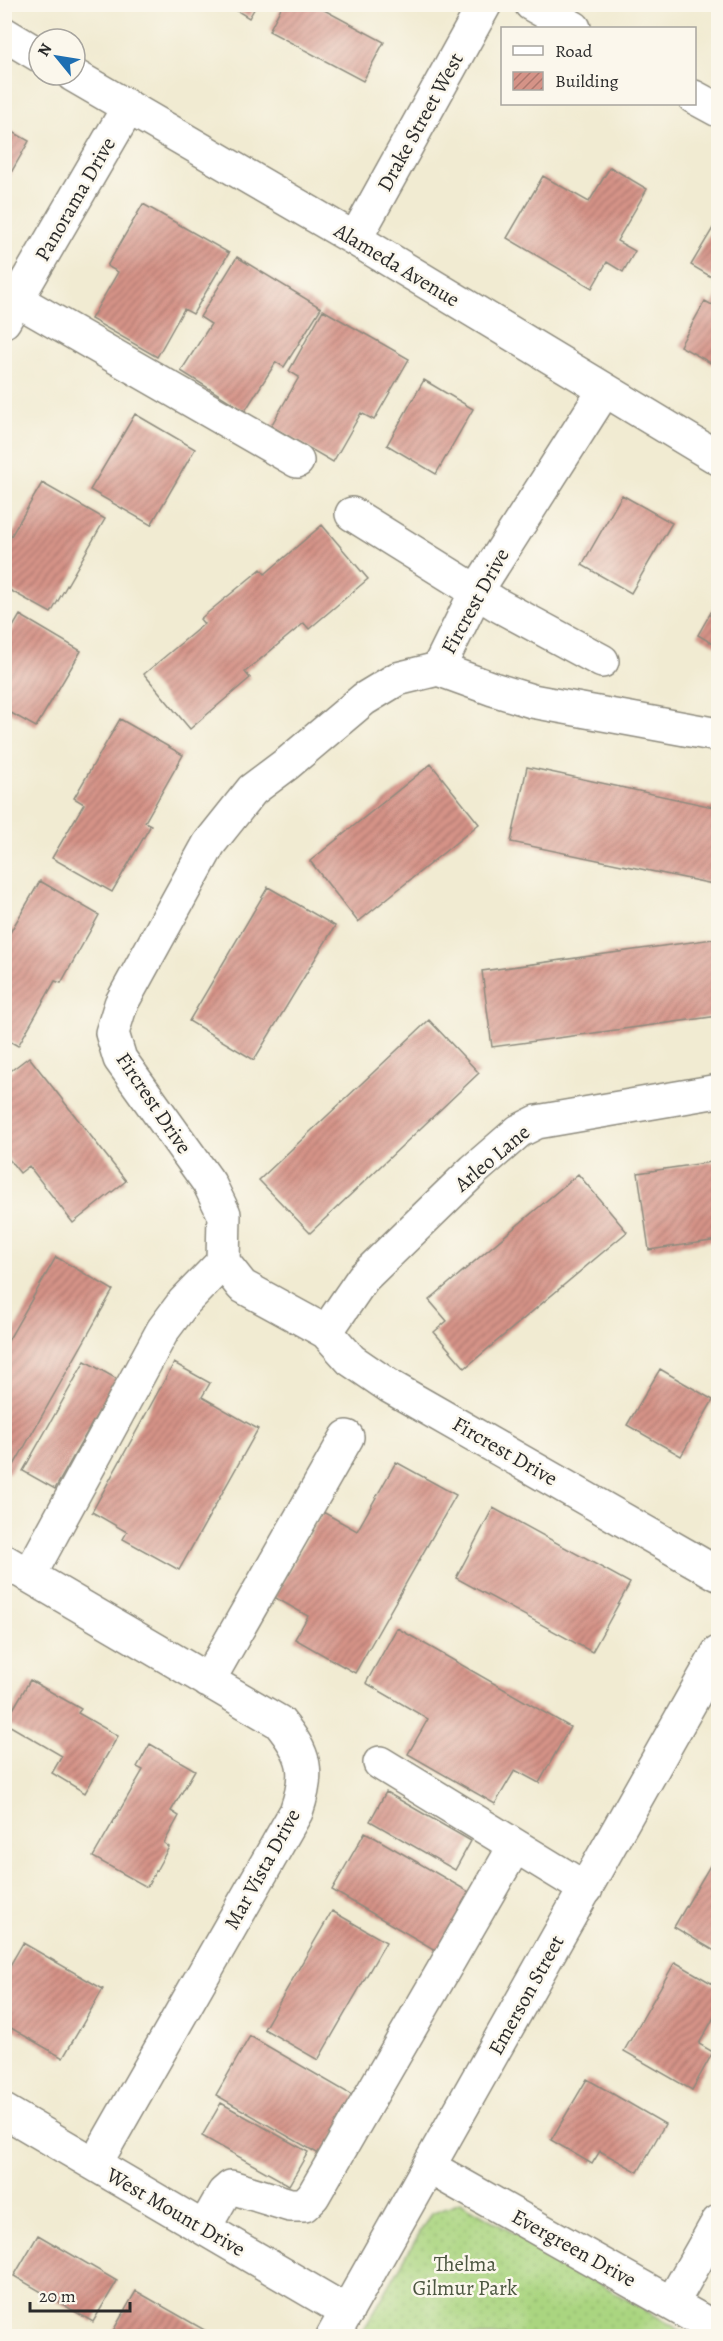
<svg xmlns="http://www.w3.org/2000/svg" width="723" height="2341" font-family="Alegreya,serif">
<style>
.grass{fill:url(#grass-dots);stroke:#6a8056;stroke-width:1.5}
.building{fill:url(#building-hatch)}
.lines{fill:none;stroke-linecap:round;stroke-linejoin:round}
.minor-casing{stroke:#8e8b7e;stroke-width:36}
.major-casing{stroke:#8e8b7e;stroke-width:36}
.minor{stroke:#fff;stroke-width:33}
.major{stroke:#fff;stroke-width:33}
.labels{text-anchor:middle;stroke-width:5;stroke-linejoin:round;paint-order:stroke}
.street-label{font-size:21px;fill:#2b2b2b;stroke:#fbf7ec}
.park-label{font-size:21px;fill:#4b5640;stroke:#fbf7ec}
</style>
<defs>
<pattern id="grass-dots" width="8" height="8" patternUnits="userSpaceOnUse" patternTransform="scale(1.5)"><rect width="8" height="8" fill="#aad580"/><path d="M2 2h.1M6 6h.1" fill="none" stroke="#92b76f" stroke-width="1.8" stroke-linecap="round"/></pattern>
<pattern id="building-hatch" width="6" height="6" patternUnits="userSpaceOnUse" patternTransform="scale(1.5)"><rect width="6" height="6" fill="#d59387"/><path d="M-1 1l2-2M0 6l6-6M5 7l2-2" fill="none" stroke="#ad786f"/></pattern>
</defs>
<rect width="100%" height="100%" fill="#fbf7ec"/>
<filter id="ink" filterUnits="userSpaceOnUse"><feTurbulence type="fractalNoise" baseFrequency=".0167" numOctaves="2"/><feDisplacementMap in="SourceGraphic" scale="12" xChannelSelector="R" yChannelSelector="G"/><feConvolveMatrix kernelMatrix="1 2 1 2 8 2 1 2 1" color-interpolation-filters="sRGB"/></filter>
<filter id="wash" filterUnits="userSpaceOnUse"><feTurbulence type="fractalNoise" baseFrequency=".008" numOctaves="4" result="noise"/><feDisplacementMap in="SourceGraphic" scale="24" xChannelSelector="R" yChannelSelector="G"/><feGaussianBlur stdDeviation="1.35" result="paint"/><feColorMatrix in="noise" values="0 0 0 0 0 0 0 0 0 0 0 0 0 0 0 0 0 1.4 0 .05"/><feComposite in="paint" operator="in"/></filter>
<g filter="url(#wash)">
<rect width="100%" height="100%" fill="#f1ebd2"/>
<path class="grass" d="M460,2202L690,2336H360L431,2213Z"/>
<g id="blocks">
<path class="building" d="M226,4H257L249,18Z
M283,4H313L384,42L363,81L269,31Z
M4,127L29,141L4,185Z
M610,167L647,189L617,241L635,251L623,272L607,262L592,288L507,238L543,176L589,202Z
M143,204L229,253L193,314L184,309L157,357L91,319L118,272L107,266Z
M716,223L718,224V281L691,265Z
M237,257L321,308L284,367L276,362L245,411L181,371L211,324L200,317Z
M718,293V367L680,346L705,301L712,305Z
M323,310L409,359L374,420L361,413L333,462L271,426L299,377L289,371Z
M424,380L473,409L436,474L387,445Z
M135,414L195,449L151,525L90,490Z
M42,483L105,519L51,613L4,587V548Z
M622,495L672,523L631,593L582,565Z
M322,525L368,579L309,629L304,623L245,672L250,678L190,729L144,674L204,624L200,619L261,569L265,574Z
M718,600V647L698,635Z
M20,615L81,651L36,727L4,709V642Z
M120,719L183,755L145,822L151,825L112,892L52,858L84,804L74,798Z
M431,764L479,824L358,922L310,861Z
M527,767L718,808V885L511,842Z
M40,881L99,915L61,983L55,981L18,1046L4,1038V943Z
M268,887L335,926L254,1060L189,1021Z
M713,939L718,984V1016L492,1047L482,971Z
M429,1020L479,1073L310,1233L259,1180Z
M29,1057L126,1181L73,1223L29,1166L20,1173L4,1153V1076Z
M718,1161V1240L649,1250L638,1173Z
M578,1174L627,1232L465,1368L434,1332L447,1321L429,1300Z
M56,1257L113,1290L9,1474L4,1471V1348Z
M85,1361L117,1379L55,1489L23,1471Z
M174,1363L210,1383L202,1397L258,1429L179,1570L123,1539L127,1532L92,1512Z
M660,1369L713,1400L681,1456L627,1425Z
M396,1462L456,1495L355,1673L295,1639L308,1616L274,1597L323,1512L357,1531Z
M493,1508L630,1583L592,1652L456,1578Z
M397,1628L570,1727L539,1783L515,1770L495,1804L408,1754L428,1719L366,1683Z
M30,1680L81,1709L78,1713L118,1736L85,1793L52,1773L62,1756L5,1723Z
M150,1744L195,1770L171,1811L179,1816L164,1843L169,1847L147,1887L93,1857L143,1770L137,1767Z
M386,1792L471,1841L455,1870L370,1821Z
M365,1832L476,1896L442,1954L332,1890Z
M718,1852V1953L674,1927Z
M332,1911L386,1942L318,2060L264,2029Z
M23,1943L103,1989L63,2058L4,2024V1976Z
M675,1962L718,1987V2010L699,2044L713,2052L692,2090L624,2051Z
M250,2036L357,2098L324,2157L216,2095Z
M587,2079L665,2124L638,2172L600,2151L592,2164L551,2140Z
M221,2103L308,2152L289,2185L202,2136Z
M38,2235L117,2281L93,2322L14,2276Z
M136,2291L215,2336H110Z"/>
</g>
</g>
<g filter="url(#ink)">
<use href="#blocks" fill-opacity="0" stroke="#8e8b7e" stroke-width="1.5"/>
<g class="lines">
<defs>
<path id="minor" d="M531,4L574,28
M4,34L39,55
M73,75L355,239L718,458
M694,97L718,110
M355,239L485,4
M17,300L297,461
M4,321L128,108
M604,391L476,592L438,669L397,679L364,699L288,763L252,790L209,844L121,1004L112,1033L120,1059L209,1183L224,1214L223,1262L242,1286L326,1332L351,1360L389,1386L718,1574
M352,514L498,605L602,661
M438,669L493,689L532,701L718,735
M326,1332L363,1278L474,1170L519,1131L537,1122L718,1091
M4,1561L279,1722C306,1755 310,1772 296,1812L95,2164
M29,1576L163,1330L184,1302L223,1262
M208,1681L347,1437
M380,1763L586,1889
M4,2111L347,2312
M429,2167L718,2330
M204,2228L224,2193L231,2187L290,2205H304L313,2196L515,1846
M672,2303L718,2222"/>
<path id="major" d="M333,2336L718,1653"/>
</defs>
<use href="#minor" class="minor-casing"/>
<use href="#major" class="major-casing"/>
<use href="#minor" class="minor"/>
<use href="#major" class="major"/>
</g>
</g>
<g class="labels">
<g class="street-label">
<text transform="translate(420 122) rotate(-61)" y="7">Drake Street West</text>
<text transform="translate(75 199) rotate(-60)" y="7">Panorama Drive</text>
<text transform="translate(397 265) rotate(31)" y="7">Alameda Avenue</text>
<text transform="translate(475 601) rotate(-61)" y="7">Fircrest Drive</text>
<text transform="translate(154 1103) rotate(56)" y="7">Fircrest Drive</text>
<text transform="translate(492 1158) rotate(-40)" y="7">Arleo Lane</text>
<text transform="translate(505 1451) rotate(30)" y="7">Fircrest Drive</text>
<text transform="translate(262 1869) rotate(-61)" y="7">Mar Vista Drive</text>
<text transform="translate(526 1995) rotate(-61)" y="7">Emerson Street</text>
<text transform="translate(176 2212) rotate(30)" y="7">West Mount Drive</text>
<text transform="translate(574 2248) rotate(29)" y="7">Evergreen Drive</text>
</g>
<g class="park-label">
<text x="465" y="2271">Thelma<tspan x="465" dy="24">Gilmur Park</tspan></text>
</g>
</g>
<rect width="723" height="2341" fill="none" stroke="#fbf7ec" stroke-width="24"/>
<rect x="501" y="27" width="195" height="78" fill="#fbf7ec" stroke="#a8a59f" stroke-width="1.5"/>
<rect x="513" y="46" width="30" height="9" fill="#ffffff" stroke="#a8a59f" stroke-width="1.5"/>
<text x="555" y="57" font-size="18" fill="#2b2b2b">Road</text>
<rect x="513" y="72" width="30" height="18" fill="url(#building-hatch)" stroke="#a8a59f" stroke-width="1.5"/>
<text x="555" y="87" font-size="18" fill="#2b2b2b">Building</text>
<g transform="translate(57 57) rotate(300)"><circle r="28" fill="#fbf7ec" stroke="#a8a59f" stroke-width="1.5"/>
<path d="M0-4.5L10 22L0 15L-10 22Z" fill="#1f6fb2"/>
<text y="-9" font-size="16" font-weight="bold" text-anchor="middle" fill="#2b2b2b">N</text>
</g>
<path d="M30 2302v9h100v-9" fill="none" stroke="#2b2b2b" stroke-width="3"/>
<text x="39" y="2302" font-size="18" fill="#2b2b2b" stroke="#fbf7ec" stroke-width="4.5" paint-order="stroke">20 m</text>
</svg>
